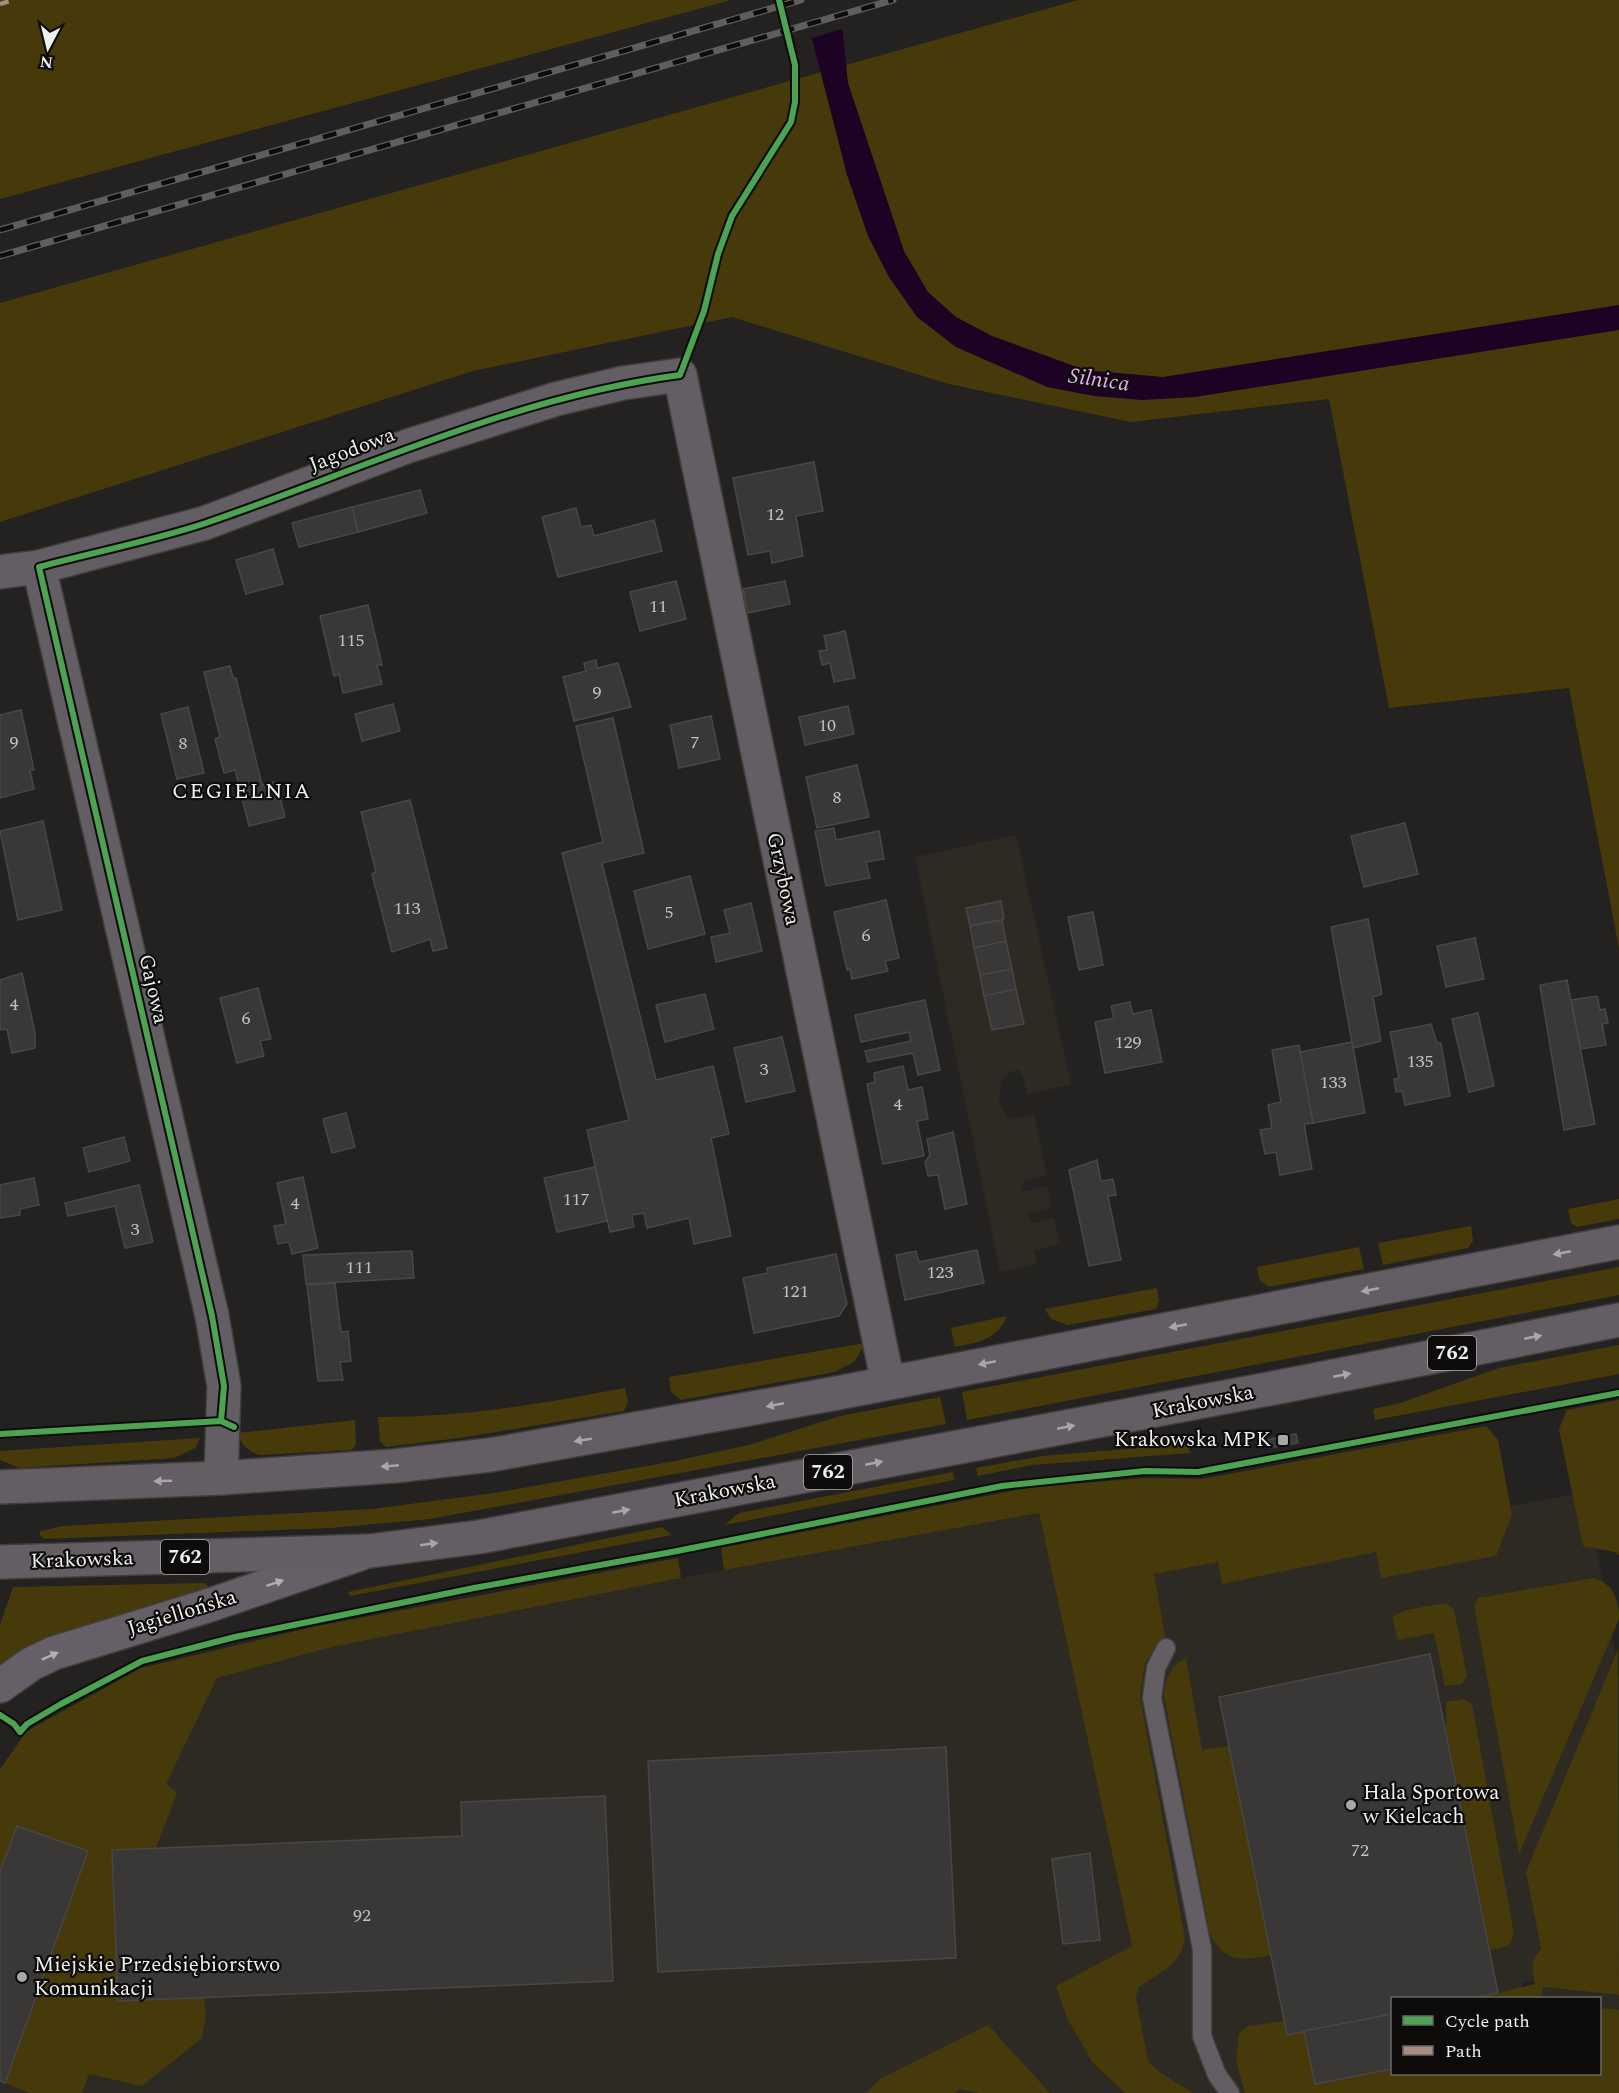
<svg xmlns="http://www.w3.org/2000/svg" width="1619" height="2093" font-family="Spectral,serif">
<style>
.built{fill:#2c2a22}
.green{fill:#473a0a}
.water{fill:#1c0323}
.pier{fill:#232221}
.building{fill:#393837;stroke:#484746;stroke-width:1.5}
.lines{fill:none;stroke-linecap:round;stroke-linejoin:round}
.lane-casing{stroke:#403f3e;stroke-width:21}
.street-casing{stroke:#403f3e;stroke-width:36}
.secondary-casing{stroke:#403f3e;stroke-width:36}
.primary-casing{stroke:#403f3e;stroke-width:36}
.lane{stroke:#635e64;stroke-width:18}
.street{stroke:#635e64;stroke-width:33}
.secondary{stroke:#656067;stroke-width:33}
.primary{stroke:#645e64;stroke-width:33}
.rail-casing{stroke:#5f5e5e;stroke-width:7}
.rail{stroke:#0d0c0b;stroke-width:4.5;stroke-dasharray:14;stroke-linecap:butt}
.quiet{stroke:#a88b81;stroke-width:4.5;stroke-dasharray:9 4.5;stroke-linecap:butt}
.cycleway-casing{stroke:#0d0c0b;stroke-width:10}
.cycleway{stroke:#4ca352;stroke-width:6}
.oneway{fill:#aaa6a8}
.oneway2{fill:#b1afb1}
.poi-dot{fill:#a8a7a6;stroke:#0d0c0b;stroke-width:2}
.labels{text-anchor:middle;dominant-baseline:central;stroke-width:4.5;stroke-linejoin:round;paint-order:stroke}
.number-label{font-size:18px;fill:#c2c1c0}
.shield{fill:#0d0c0b;stroke:#ababa9;stroke-width:1.5}
.shield-label{font-size:20px;font-weight:bold;fill:#efefed}
.street-label{font-size:21px;fill:#efefed;stroke:#0d0c0b}
.poi-label{font-size:21px;fill:#efefed;stroke:#0d0c0b;text-anchor:start}
.water-label{font-size:22px;font-style:italic;fill:#e6aef6;stroke:#0d0c0b}
.neighbourhood-label{font-size:22px;letter-spacing:1.5px;fill:#efefed;stroke:#0d0c0b}
</style>
<rect width="100%" height="100%" fill="#232221"/>
<g class="built">
<path d="M1016,835L1071,1084L1027,1095L1023,1075L1019,1070L1010,1072L1001,1081L999,1103L1007,1116L1012,1119L1034,1114L1047,1175L1024,1181L1020,1192L1047,1186L1052,1208L1026,1214L1033,1223L1054,1218L1060,1244L1035,1251L1036,1264L1000,1272L915,857Z"/>
<path d="M1587,1492L1619,1675V1961L1605,1989L1523,1981L1521,1998H1392V2074L1508,2093H1134L1100,2059L1140,1950L1057,1588Z"/>
<path d="M1039,1513L1132,1946L1092,2062L1125,2093H0V2081L5,2083L88,1851L53,1838L217,1678L332,1647L712,1572Z"/>
<path d="M1619,1972V2093H1512L1600,2074V1998H1524L1526,1986L1608,1994Z"/>
</g>
<g class="green">
<path d="M0,0H731L0,199Z"/>
<path d="M1078,0H1619V948L1569,688L1389,708L1329,399L1131,422L949,384L732,317L473,371L0,522V303Z"/>
<path d="M1619,1199V1219L1577,1227L1571,1223L1568,1209Z"/>
<path d="M1471,1226L1473,1241L1468,1248L1383,1265L1378,1243Z"/>
<path d="M1359,1247L1364,1269L1269,1287L1260,1281L1257,1267Z"/>
<path d="M1619,1267V1295L967,1420L962,1392Z"/>
<path d="M1157,1288L1159,1301L1156,1309L1068,1325L1051,1319L1045,1309Z"/>
<path d="M1007,1316C997,1340 979,1342 955,1347L951,1328Z"/>
<path d="M865,1343L855,1361L835,1372L681,1400L671,1392L669,1377Z"/>
<path d="M1619,1345V1374L1375,1420L1373,1409L1400,1403L1499,1368Z"/>
<path d="M625,1388L628,1402L624,1411L459,1438L386,1447L380,1441L378,1417C466,1417 539,1404 625,1388Z"/>
<path d="M940,1397L946,1424L430,1519L330,1528L44,1539L39,1534L41,1531L62,1526L372,1509L494,1493L675,1461L749,1445L840,1416Z"/>
<path d="M1619,1400V1555L1614,1552L1583,1546L1559,1429L1567,1410Z"/>
<path d="M355,1420L356,1444L352,1450L260,1455C247,1451 242,1445 237,1433Z"/>
<path d="M1486,1426L1498,1440L1512,1515L1496,1556L1381,1578L1376,1552L1222,1584L1218,1562L1154,1574L1165,1636L1145,1663L1140,1697L1185,1938C1181,1966 1159,1972 1138,1988L1136,1998L1148,2061L1158,2071L1193,2093H1125L1092,2062L1067,2018L1056,1986L1132,1946L1039,1513L724,1570L721,1548L1032,1487L1144,1478L1202,1479Z"/>
<path d="M200,1438L195,1448L174,1458L19,1468L0,1460V1451Z"/>
<path d="M1188,1444L1190,1453L1032,1465L978,1476L976,1468L1042,1456Z"/>
<path d="M953,1472L954,1480L724,1525L739,1513Z"/>
<path d="M662,1527L672,1535L350,1596L348,1592Z"/>
<path d="M678,1558L681,1578L332,1647L217,1678L166,1784L177,1793L156,1848L112,1851L118,2000L204,1997L206,2015L202,2038L142,2086L89,2074L82,2093H30L5,2083L88,1851L17,1826L0,1872V1769L27,1731L141,1668L317,1626Z"/>
<path d="M1594,1578C1614,1584 1619,1600 1619,1619L1519,1854L1474,1605L1478,1598Z"/>
<path d="M206,1583L208,1587L205,1590L158,1602L45,1642L0,1672V1625L13,1587Z"/>
<path d="M1446,1603L1454,1609L1467,1676L1462,1684L1445,1686L1434,1633L1398,1640L1392,1617L1406,1610Z"/>
<path d="M1618,1649L1619,1995L1543,1987L1541,1998H1479L1535,1984C1532,1969 1530,1961 1541,1949L1526,1872Z"/>
<path d="M1186,1658L1202,1750L1229,1746L1271,1955C1242,1961 1225,1963 1210,1934L1164,1696C1165,1679 1170,1666 1186,1658Z"/>
<path d="M1463,1699L1472,1704L1514,1934L1509,1946L1490,1950L1446,1729V1702Z"/>
<path d="M1600,2008L1619,2010V2093H1245L1236,2060L1239,2034L1248,2026L1284,2021L1304,2031L1315,2084L1392,2069V2074H1600Z"/>
<path d="M988,2025L1050,2093H979L960,2089L955,2093H866L880,2079Z"/>
</g>
<path class="water" d="M802,0H834L843,34L848,83L904,251L928,292L956,317L992,336L1085,370L1163,377L1619,305V330L1195,397L1142,400L1094,396L1047,387L956,347L917,317L889,277L868,236L847,175Z"/>
<path class="pier" d="M799,0H837L845,28L809,39Z"/>
<g class="building">
<path d="M814,462L823,511L796,516L803,556L772,563L770,551L748,555L733,478Z"/>
<path d="M420,490L427,513L358,532L352,507Z"/>
<path d="M352,507L358,532L299,547L292,523Z"/>
<path d="M576,508L581,527L591,525L594,536L654,520L662,551L558,577L542,517Z"/>
<path d="M273,549L283,584L246,594L236,560Z"/>
<path d="M676,581L686,619L640,631L630,592Z"/>
<path d="M785,581L790,604L748,613L743,589Z"/>
<path d="M368,605L382,665H377L382,684L343,693L339,674L334,676L320,616Z"/>
<path d="M845,631L855,678L834,682L830,663L822,665L819,651L827,650L824,636Z"/>
<path d="M596,660L597,668L618,663L631,707L574,721L563,677L586,671L584,663Z"/>
<path d="M230,666L233,678H236L262,785L276,782L285,817L249,826L235,770L224,773L215,739L220,737L204,672Z"/>
<path d="M393,704L400,731L362,741L355,714Z"/>
<path d="M848,706L854,734L805,745L799,717Z"/>
<path d="M188,707L204,773L177,779L161,714Z"/>
<path d="M21,710L34,770H30L34,789L0,798V715Z"/>
<path d="M711,716L720,759L679,768L670,725Z"/>
<path d="M613,718L644,853L602,863L656,1080L713,1066L729,1134L711,1138L731,1236L694,1244L689,1218L647,1228L644,1213L632,1215L634,1227L610,1232L587,1130L629,1120L562,853L603,842L576,726Z"/>
<path d="M857,765L869,817L817,828L806,777Z"/>
<path d="M410,800L447,948L433,951L430,939L392,952L372,874L376,872L361,812Z"/>
<path d="M43,821L62,910L18,920L0,831Z"/>
<path d="M1405,823L1418,874L1364,887L1351,836Z"/>
<path d="M834,828L836,840L879,831L884,859L866,862L870,878L826,886L815,831Z"/>
<path d="M690,876L705,934L648,949L634,891Z"/>
<path d="M886,900L899,958L885,961L888,971L852,979L850,969L847,970L834,912Z"/>
<path d="M1001,901L1004,919L970,926L966,908Z"/>
<path d="M751,903L762,951L716,962L711,937L730,933L724,910Z"/>
<path d="M1093,912L1103,965L1079,970L1068,917Z"/>
<path d="M1368,919L1382,994L1373,997L1381,1041L1353,1048L1331,927Z"/>
<path d="M1002,920L1006,941L974,948L970,926Z"/>
<path d="M1475,938L1484,979L1446,987L1437,946Z"/>
<path d="M1006,941L1012,969L980,975L974,948Z"/>
<path d="M1012,969L1016,989L984,996L980,975Z"/>
<path d="M22,973L35,1033V1048L12,1053L7,1029L0,1030V980Z"/>
<path d="M1567,980L1595,1124L1564,1130L1540,985Z"/>
<path d="M258,988L271,1039L260,1041L264,1056L237,1063L220,998Z"/>
<path d="M1016,989L1024,1024L992,1030L984,996Z"/>
<path d="M705,994L714,1029L665,1042L656,1005Z"/>
<path d="M1597,996L1600,1010L1605,1009L1608,1023L1602,1024L1606,1045L1581,1049L1571,1000Z"/>
<path d="M925,1000L940,1070L918,1075L913,1053L868,1062L865,1051L911,1041L909,1032L861,1042L855,1015Z"/>
<path d="M1130,1002L1133,1014L1151,1010L1162,1062L1105,1073L1095,1022L1114,1018L1111,1006Z"/>
<path d="M1478,1013L1494,1086L1469,1092L1452,1019Z"/>
<path d="M1431,1024L1437,1043H1441L1450,1096L1405,1105L1402,1091L1396,1092L1394,1079L1399,1078L1390,1032Z"/>
<path d="M782,1037L795,1091L746,1102L734,1048Z"/>
<path d="M1352,1042L1365,1113L1313,1123L1300,1052Z"/>
<path d="M1299,1045L1313,1123L1304,1124L1312,1169L1280,1175L1276,1152L1265,1154L1260,1130L1272,1128L1268,1105L1281,1102L1272,1050Z"/>
<path d="M903,1066L908,1090L922,1087L928,1119L917,1121L924,1156L883,1164L867,1084L875,1082L874,1073Z"/>
<path d="M346,1113L355,1147L332,1153L323,1119Z"/>
<path d="M953,1132L967,1204L945,1209L938,1175L928,1176L925,1162L930,1155L927,1139Z"/>
<path d="M124,1137L130,1161L89,1172L83,1148Z"/>
<path d="M1097,1160L1101,1181L1113,1179L1116,1195L1108,1196L1121,1260L1089,1266L1069,1170Z"/>
<path d="M595,1167L607,1221L557,1232L544,1178Z"/>
<path d="M303,1177L318,1248L292,1254L289,1242L278,1244L274,1226L286,1224L277,1183Z"/>
<path d="M34,1178L39,1205L20,1209V1215L0,1218V1185Z"/>
<path d="M139,1185L153,1242L125,1248L115,1206L68,1216L65,1203Z"/>
<path d="M977,1250L984,1283L905,1300L896,1255L916,1251L919,1262Z"/>
<path d="M412,1251L414,1278L306,1284L303,1255Z"/>
<path d="M836,1254L847,1304L839,1316L754,1333L743,1278L768,1273L767,1268Z"/>
<path d="M335,1283L341,1332L348,1331L351,1361L340,1362L343,1380L318,1381L307,1285Z"/>
<path d="M1296,1434L1298,1443L1269,1448L1267,1440Z"/>
<path d="M1430,1654L1498,1993L1472,1998H1392V2014L1287,2035L1219,1697Z"/>
<path d="M946,1747L956,1958L658,1972L648,1761Z"/>
<path d="M605,1796L613,1981L118,2001L112,1850L462,1836L461,1802Z"/>
<path d="M17,1826L88,1851L5,2083L0,2081V1872Z"/>
<path d="M1090,1853L1100,1940L1063,1944L1052,1859Z"/>
<path d="M1392,2014V2069L1315,2084L1304,2031Z"/>
</g>
<g class="lines">
<defs>
<path id="lane" d="M1166,1648L1156,1668L1152,1698L1202,1949V2036L1217,2075L1230,2093"/>
<g id="street">
<path d="M39,567L212,1316L224,1386L221,1478"/>
<path d="M0,572L39,567L205,523L408,446L556,399L623,383L680,375L888,1383"/>
</g>
<path id="secondary" d="M0,1686L31,1664L54,1653L210,1605L360,1554"/>
<g id="primary">
<path d="M0,1487L221,1478L394,1466L490,1455L832,1394L1619,1242"/>
<path d="M0,1562L370,1551L479,1537L1284,1386L1619,1320"/>
</g>
</defs>
<use href="#lane" class="lane-casing"/>
<use href="#street" class="street-casing"/>
<use href="#secondary" class="secondary-casing"/>
<use href="#primary" class="primary-casing"/>
<use href="#lane" class="lane"/>
<use href="#street" class="street"/>
<use href="#secondary" class="secondary"/>
<use href="#primary" class="primary"/>
<defs>
<g id="rail">
<path d="M0,230L801,0"/>
<path d="M0,256L893,0"/>
</g>
</defs>
<use href="#rail" class="rail-casing"/>
<use href="#rail" class="rail"/>
<path class="quiet" d="M0,4L13,0"/>
<defs>
<g id="cycleway">
<path d="M221,1421L224,1386L212,1316L39,567C94,552 152,541 206,523C363,469 514,397 680,375L704,311L718,254L732,216L791,122L795,102V65L779,0"/>
<path d="M0,1434L221,1421L234,1427"/>
<path d="M0,1715L14,1724L20,1732L27,1724L61,1704L142,1661L235,1637L474,1588L672,1552L1002,1486L1145,1471L1198,1472L1619,1393"/>
</g>
</defs>
<use href="#cycleway" class="cycleway-casing"/>
<use href="#cycleway" class="cycleway"/>
</g>
<defs><path id="oneway-solid" d="M-6-.8H1V-3.2L6.5 0L1 3.2V.8H-6Z" transform="scale(1.5)"/></defs>
<g class="oneway">
<use href="#oneway-solid" transform="translate(1562 1253) rotate(169)"/>
<use href="#oneway-solid" transform="translate(1370 1290) rotate(169)"/>
<use href="#oneway-solid" transform="translate(1178 1326) rotate(169)"/>
<use href="#oneway-solid" transform="translate(1533 1337) rotate(-11)"/>
<use href="#oneway-solid" transform="translate(987 1363) rotate(169)"/>
<use href="#oneway-solid" transform="translate(1342 1375) rotate(-11)"/>
<use href="#oneway-solid" transform="translate(775 1405) rotate(169)"/>
<use href="#oneway-solid" transform="translate(1066 1427) rotate(-11)"/>
<use href="#oneway-solid" transform="translate(583 1440) rotate(171)"/>
<use href="#oneway-solid" transform="translate(874 1463) rotate(-11)"/>
<use href="#oneway-solid" transform="translate(390 1466) rotate(175)"/>
<use href="#oneway-solid" transform="translate(163 1481) rotate(178)"/>
<use href="#oneway-solid" transform="translate(621 1511) rotate(-11)"/>
<use href="#oneway-solid" transform="translate(429 1544) rotate(-8)"/>
</g>
<g class="oneway2">
<use href="#oneway-solid" transform="translate(275 1583) rotate(-19)"/>
<use href="#oneway-solid" transform="translate(50 1656) rotate(-24)"/>
</g>
<g class="poi-dot">
<rect x="1277" y="1434" width="12" height="12" rx="3"/>
<circle cx="1351" cy="1805" r="6"/>
<circle cx="22" cy="1977" r="6"/>
</g>
<g class="labels">
<g class="number-label">
<text x="775" y="514">12</text>
<text x="658" y="606">11</text>
<text x="351" y="640">115</text>
<text x="597" y="692">9</text>
<text x="827" y="725">10</text>
<text x="14" y="742">9</text>
<text x="695" y="742">7</text>
<text x="183" y="743">8</text>
<text x="837" y="797">8</text>
<text x="407" y="908">113</text>
<text x="669" y="912">5</text>
<text x="866" y="935">6</text>
<text x="14" y="1004">4</text>
<text x="246" y="1018">6</text>
<text x="1128" y="1042">129</text>
<text x="1420" y="1061">135</text>
<text x="764" y="1069">3</text>
<text x="1333" y="1082">133</text>
<text x="898" y="1104">4</text>
<text x="576" y="1199">117</text>
<text x="295" y="1203">4</text>
<text x="135" y="1229">3</text>
<text x="359" y="1267">111</text>
<text x="940" y="1272">123</text>
<text x="795" y="1291">121</text>
<text x="1360" y="1850">72</text>
<text x="362" y="1915">92</text>
</g>
<g class="shield">
<rect x="1428" y="1336" width="48" height="34" rx="4.5"/>
<rect x="804" y="1455" width="48" height="34" rx="4.5"/>
<rect x="161" y="1540" width="48" height="34" rx="4.5"/>
</g>
<g class="shield-label">
<text x="1452" y="1353">762</text>
<text x="828" y="1472">762</text>
<text x="185" y="1557">762</text>
</g>
<g class="street-label">
<text transform="translate(352 450) rotate(-21)">Jagodowa</text>
<text transform="translate(783 879) rotate(78)">Grzybowa</text>
<text transform="translate(153 989) rotate(77)">Gajowa</text>
<text transform="translate(1203 1402) rotate(-11)">Krakowska</text>
<text transform="translate(725 1491) rotate(-11)">Krakowska</text>
<text transform="translate(82 1560) rotate(-2)">Krakowska</text>
<text transform="translate(182 1613) rotate(-17)">Jagiellońska</text>
</g>
<g class="poi-label">
<text x="1271" y="1440" text-anchor="end">Krakowska MPK</text>
<text x="1363" y="1793">Hala Sportowa<tspan x="1363" dy="24">w Kielcach</tspan></text>
<text x="34" y="1965">Miejskie Przedsiębiorstwo<tspan x="34" dy="24">Komunikacji</tspan></text>
</g>
<g class="water-label">
<text transform="translate(1099 380) rotate(8)">Silnica</text>
</g>
<g class="neighbourhood-label">
<text x="242" y="791">CEGIELNIA</text>
</g>
</g>
<rect x="1391" y="1997" width="210" height="78" fill="#0d0c0b" stroke="#676765" stroke-width="1.5"/>
<rect x="1403" y="2016" width="30" height="9" fill="#4ca352" stroke="#676765" stroke-width="1.5"/>
<text x="1445" y="2027" font-size="18" fill="#efefed">Cycle path</text>
<rect x="1403" y="2046" width="30" height="9" fill="#a88b81" stroke="#676765" stroke-width="1.5"/>
<text x="1445" y="2057" font-size="18" fill="#efefed">Path</text>
<g transform="translate(48 48) rotate(187)" stroke="#0d0c0b" stroke-width="4.5" paint-order="stroke">
<path d="M0-4.5L10 22L0 15L-10 22Z" fill="#efefed"/>
<text y="-9" font-size="16" font-weight="bold" text-anchor="middle" fill="#efefed">N</text>
</g>
</svg>
